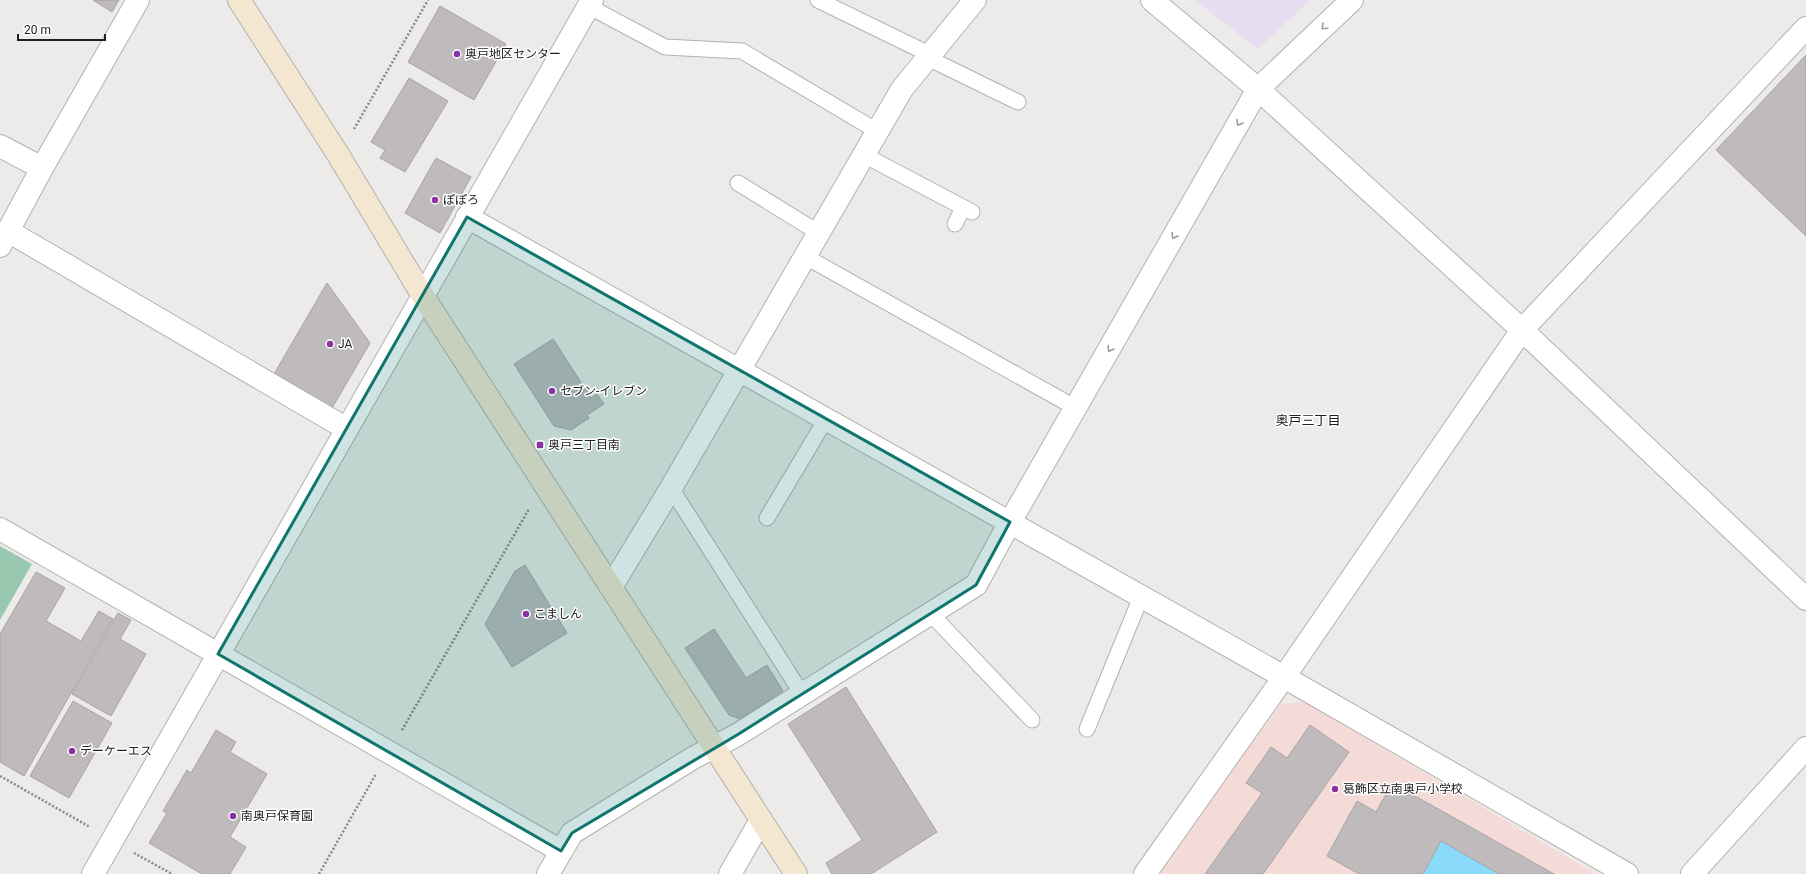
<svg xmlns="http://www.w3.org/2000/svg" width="1806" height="874" font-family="Roboto,'Noto Sans JP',sans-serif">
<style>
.commercial{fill:#e6ddf2}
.education{fill:#f5dbd8}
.green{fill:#99c8b0}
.water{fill:#8adafb}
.building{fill:#bfbbbc;stroke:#a7a3a4}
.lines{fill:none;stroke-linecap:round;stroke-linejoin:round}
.lane-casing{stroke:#b3b2af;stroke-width:17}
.street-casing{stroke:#b3b2af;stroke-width:24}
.secondary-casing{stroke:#b3b2af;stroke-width:24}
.path{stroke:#8a8887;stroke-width:2.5;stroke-dasharray:2 2;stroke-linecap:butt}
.lane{stroke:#fff;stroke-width:15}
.street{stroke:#fff;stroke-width:22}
.secondary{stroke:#f4e7d1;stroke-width:22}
.oneway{stroke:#9b9b9a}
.marked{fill:#0f766e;fill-opacity:0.2;stroke:#0f766e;stroke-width:3;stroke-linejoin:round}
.poi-dot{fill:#8833a0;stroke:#fff;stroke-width:1.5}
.labels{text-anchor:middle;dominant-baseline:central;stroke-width:3;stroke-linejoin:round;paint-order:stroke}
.poi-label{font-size:12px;fill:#21201f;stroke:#fff;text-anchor:start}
.neighbourhood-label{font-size:13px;fill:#21201f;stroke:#fff}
</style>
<rect width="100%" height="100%" fill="#edebe9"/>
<path class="commercial" d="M1195,0H1310L1258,49Z"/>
<path class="education" d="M1305,702L1596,874H1156L1281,704Z"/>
<path class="green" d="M0,546L32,564L0,620Z"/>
<path class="water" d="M1441,841L1499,874H1423Z"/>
<g class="building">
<path d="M93,0H119L112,12Z"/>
<path d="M440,6L506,44L474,100L408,62Z"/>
<path d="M1806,55V236L1716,150Z"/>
<path d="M409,78L448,101L405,172L380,158L385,150L371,142Z"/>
<path d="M436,158L471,177L440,233L405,213Z"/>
<path d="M327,283L370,343L332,408L274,374Z"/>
<path d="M553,339L591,398L597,394L604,404L587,415L589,418L571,430L554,426L514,364Z"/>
<path d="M525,565L567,633L512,667L485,624L515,571Z"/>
<path d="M36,572L65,588L46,621L81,641L99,611L113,619L24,776L0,762V634Z"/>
<path d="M118,613L131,620L120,639L146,654L111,716L72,694Z"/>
<path d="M714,629L746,678L767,665L783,691L740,719L729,715L685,648Z"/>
<path d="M846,687L937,832L871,874H832L826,863L862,840L788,724Z"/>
<path d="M73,701L112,723L69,798L30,776Z"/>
<path d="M1310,725L1349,752L1263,874H1205L1262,793L1246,783L1271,747L1287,758Z"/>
<path d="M216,730L236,742L230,752L267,774L230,837L246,847L230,874H202L149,843L167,813L163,811L187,770L191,773Z"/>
<path d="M1392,783L1554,874H1499L1441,841L1423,874H1359L1327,856L1357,801L1376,812Z"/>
</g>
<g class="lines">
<defs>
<g id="lane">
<path d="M818,0L931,55"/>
<path d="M588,6L665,47L742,51L877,131"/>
<path d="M928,58L1018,102"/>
<path d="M864,155L972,212"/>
<path d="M738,183L819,233"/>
<path d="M955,224L963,208"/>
<path d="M806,257L1076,408"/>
<path d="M671,488L802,694"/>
<path d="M767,518L826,419"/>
<path d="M930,613L1032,720"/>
<path d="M1087,729L1141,597"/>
</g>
<g id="street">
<path d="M1806,28L1522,330L1806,599"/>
<path d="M0,146L42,168"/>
<path d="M467,217L1284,677L1522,330L1258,89L1152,0"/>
<path d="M8,231L347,429"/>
<path d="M0,246L42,168L138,0"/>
<path d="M0,529L561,851"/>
<path d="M611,587L671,488L902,89L975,0"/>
<path d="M93,874L592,0"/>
<path d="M548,874L572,833L693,758L737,735L976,585L1010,522L1258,89L1352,0"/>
<path d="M730,874L761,820"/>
<path d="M1145,874L1284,677L1627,874"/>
<path d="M1692,874L1806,748"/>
</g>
<path id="secondary" d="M239,0L339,156L423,296L796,874"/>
</defs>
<use href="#lane" class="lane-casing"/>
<use href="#street" class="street-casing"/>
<use href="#secondary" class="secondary-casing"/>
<g class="path">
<path d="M354,129L428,0"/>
<path d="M402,730L529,509"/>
<path d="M0,776L90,827"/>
<path d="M134,853L172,874"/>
<path d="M319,874L376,774"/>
</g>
<use href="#lane" class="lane"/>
<use href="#street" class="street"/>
<use href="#secondary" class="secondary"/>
</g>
<defs><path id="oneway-chevron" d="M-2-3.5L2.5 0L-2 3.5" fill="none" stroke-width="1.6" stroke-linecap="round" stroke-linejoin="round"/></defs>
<g class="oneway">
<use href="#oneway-chevron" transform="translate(1324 27) rotate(137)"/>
<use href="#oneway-chevron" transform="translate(1239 123) rotate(120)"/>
<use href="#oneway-chevron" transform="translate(1174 236) rotate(120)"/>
<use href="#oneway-chevron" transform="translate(1110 349) rotate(120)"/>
</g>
<path class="marked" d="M467,217L1010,522L976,585L737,735L572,833L561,851L218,654Z"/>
<g class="poi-dot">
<circle cx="457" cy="54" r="4"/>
<circle cx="435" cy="200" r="4"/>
<circle cx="330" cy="344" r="4"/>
<circle cx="552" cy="391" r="4"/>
<rect x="536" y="441" width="8" height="8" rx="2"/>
<circle cx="526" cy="614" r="4"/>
<circle cx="72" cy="751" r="4"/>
<circle cx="1335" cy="789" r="4"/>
<circle cx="233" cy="816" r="4"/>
</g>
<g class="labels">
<g class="poi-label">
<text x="465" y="54">奥戸地区センター</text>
<text x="443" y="200">ぽぽろ</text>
<text x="338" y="344">JA</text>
<text x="560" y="391">セブン-イレブン</text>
<text x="548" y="445">奥戸三丁目南</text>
<text x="534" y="614">こましん</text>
<text x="80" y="751">デーケーエス</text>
<text x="1343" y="789">葛飾区立南奥戸小学校</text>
<text x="241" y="816">南奥戸保育園</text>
</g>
<g class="neighbourhood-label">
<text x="1308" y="420">奥戸三丁目</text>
</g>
</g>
<path d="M18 34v6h87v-6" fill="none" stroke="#21201f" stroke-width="2"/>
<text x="24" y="34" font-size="12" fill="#21201f" stroke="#ffffff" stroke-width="3" paint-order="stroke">20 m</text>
</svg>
